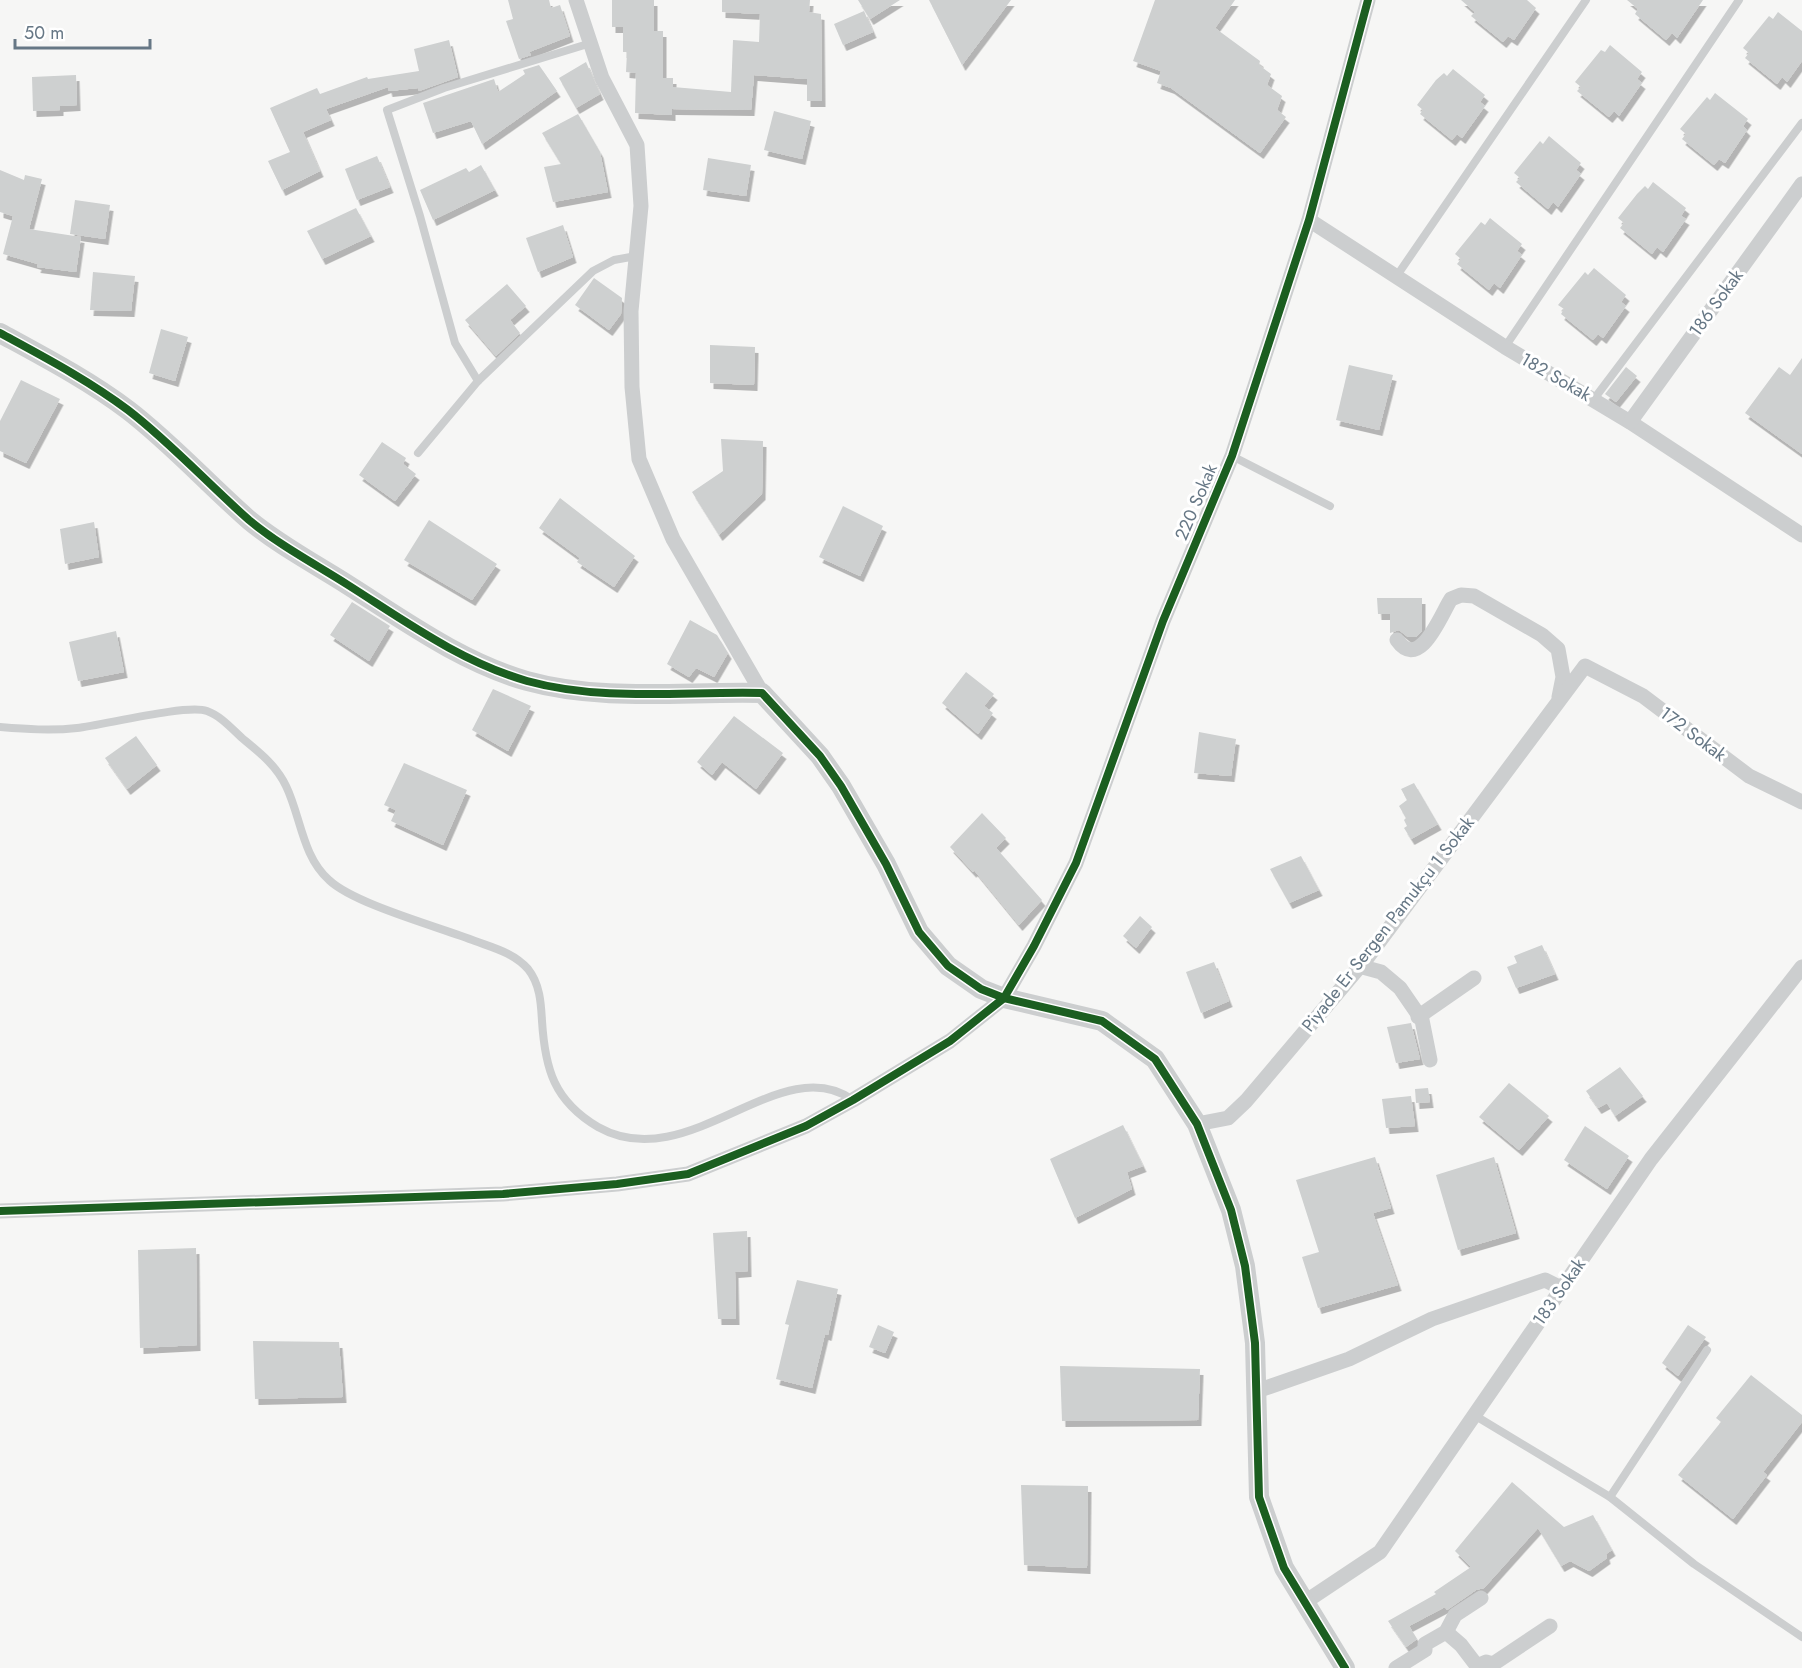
<svg xmlns="http://www.w3.org/2000/svg" width="1802" height="1668" font-family="Jost,sans-serif">
<style>
.building{fill:#ced0d0;filter:url(#shadow)}
.lines{fill:none;stroke-linecap:round;stroke-linejoin:round}
.service{stroke:#cccecf;stroke-width:8}
.minor{stroke:#cccecf;stroke-width:15}
.tertiary{stroke:#cccecf;stroke-width:20}
.cycleway-casing{stroke:#fff;stroke-width:11}
.cycleway{stroke:#1b5e20;stroke-width:8}
.labels{text-anchor:middle;dominant-baseline:central;stroke-width:6;stroke-linejoin:round;paint-order:stroke}
.street-label{font-size:18px;fill:#667785;stroke:#fff}
</style>
<defs>
<filter id="shadow"><feDropShadow dx="3.5" dy="6" stdDeviation="0" flood-color="#0004"/></filter>
</defs>
<rect width="100%" height="100%" fill="#f6f6f5"/>
<g class="building">
<path d="M508,0H549L551,8L560,5L570,36L529,52L531,55L519,59L506,21L513,19Z"/>
<path d="M612,0H654V31H663V78H673V87L731,92L733,40L759,42L760,14L722,12V0H810L809,12L821,14L822,101H807V79L754,75L751,110L672,109V115L635,113L636,73L626,72L627,52H623V27H612Z"/>
<path d="M858,0H900L870,19Z"/>
<path d="M929,0H1011L962,65Z"/>
<path d="M1155,0H1235L1215,28L1260,61L1259,65L1271,74L1267,85L1282,96L1277,110L1286,117L1260,153L1171,88L1157,83L1161,71L1133,61Z"/>
<path d="M1461,0H1527L1536,8L1514,40L1508,36L1503,42L1471,16L1475,12Z"/>
<path d="M1627,0H1703L1677,38L1672,33L1666,40L1635,14L1638,9Z"/>
<path d="M864,11L873,32L843,45L834,24Z"/>
<path d="M1778,12L1802,31V61L1787,82L1782,77L1777,84L1745,58L1749,53L1743,48L1769,16L1773,19Z"/>
<path d="M449,40L458,77L419,91L418,88L389,91L388,87L326,109L331,120L303,132L320,171L282,190L268,161L290,152L270,108L317,88L320,94L367,77L368,79L419,71L414,49Z"/>
<path d="M1610,45L1642,72L1637,79L1642,83L1619,116L1614,111L1609,117L1577,91L1581,87L1575,82L1601,50L1605,52Z"/>
<path d="M586,62L600,94L576,108L559,78Z"/>
<path d="M539,65L557,91L482,144L471,121L433,133L423,103L494,79L498,92L525,74L523,70Z"/>
<path d="M1453,69L1485,95L1480,102L1485,106L1462,138L1457,134L1452,140L1420,114L1423,110L1417,105L1436,80L1444,73L1447,76Z"/>
<path d="M76,75L77,105L60,106V110L33,111L32,77Z"/>
<path d="M1715,93L1748,119L1743,126L1747,130L1725,163L1719,159L1714,165L1682,139L1686,134L1680,129L1707,97L1710,100Z"/>
<path d="M774,111L811,121L802,159L764,150Z"/>
<path d="M578,114L600,152L608,192L553,202L544,167L561,164L542,133Z"/>
<path d="M1549,136L1581,163L1576,170L1581,174L1558,207L1553,202L1548,209L1516,182L1520,178L1514,173L1540,141L1543,144Z"/>
<path d="M377,156L390,187L357,200L345,169Z"/>
<path d="M708,158L751,165L746,196L703,190Z"/>
<path d="M481,165L495,190L433,220L420,190L466,168L469,172Z"/>
<path d="M0,170L24,180L25,175L42,179L29,229L81,237L76,272L37,267L38,264L3,254L13,216L0,212Z"/>
<path d="M1653,182L1686,208L1681,216L1686,219L1663,252L1657,247L1652,254L1620,228L1624,223L1618,218L1637,194L1645,186L1648,189Z"/>
<path d="M75,200L110,205L105,239L70,234Z"/>
<path d="M356,208L371,236L322,259L307,231Z"/>
<path d="M1490,218L1522,244L1517,251L1522,255L1500,288L1494,283L1489,290L1457,264L1461,259L1455,254L1481,222L1485,225Z"/>
<path d="M563,225L573,257L538,272L526,238Z"/>
<path d="M1594,268L1626,295L1621,302L1626,306L1603,338L1598,334L1593,340L1561,314L1564,309L1558,305L1585,272L1588,275Z"/>
<path d="M93,272L135,276L131,311L90,310Z"/>
<path d="M594,278L622,298L621,314L609,330L575,305Z"/>
<path d="M507,284L526,306L510,320L520,333L496,356L465,320Z"/>
<path d="M161,329L188,337L175,381L149,373Z"/>
<path d="M710,345L755,347L754,385L710,383Z"/>
<path d="M1802,358V454L1745,413L1779,367L1790,375Z"/>
<path d="M1349,365L1393,375L1379,430L1336,420Z"/>
<path d="M1626,367L1637,376L1616,402L1605,394Z"/>
<path d="M21,380L60,399L26,463L0,451V421Z"/>
<path d="M721,439L763,441L762,494L719,535L692,492L723,471Z"/>
<path d="M382,442L406,458L403,464L416,474L395,501L359,475Z"/>
<path d="M560,498L635,556L614,587L577,562L580,558L539,528Z"/>
<path d="M843,506L883,526L860,576L819,557Z"/>
<path d="M429,520L497,564L472,600L404,560Z"/>
<path d="M94,522L99,557L65,564L60,529Z"/>
<path d="M1377,598H1422V631L1416,637H1408L1399,630L1390,633V614H1378Z"/>
<path d="M352,602L390,626L369,661L330,635Z"/>
<path d="M690,620L717,635L728,653L714,677L696,668L689,677L667,664Z"/>
<path d="M116,631L124,672L78,681L69,642Z"/>
<path d="M966,672L994,694L984,706L993,713L978,734L942,703Z"/>
<path d="M493,689L531,706L508,751L472,730Z"/>
<path d="M734,716L783,753L756,789L722,762L712,775L697,762Z"/>
<path d="M1199,732L1236,739L1231,776L1194,773Z"/>
<path d="M136,736L157,765L127,789L105,758Z"/>
<path d="M404,763L467,790L443,845L391,821L396,810L384,805Z"/>
<path d="M1414,783L1438,824L1411,839L1404,828L1407,826L1404,820L1406,818L1399,806L1407,800L1401,789Z"/>
<path d="M982,813L1006,838L996,848L1042,900L1019,925L974,870L973,872L950,847Z"/>
<path d="M1301,856L1319,890L1289,903L1270,869Z"/>
<path d="M1140,916L1152,927L1136,948L1123,936Z"/>
<path d="M1542,945L1555,974L1516,988L1507,967L1517,963L1514,956Z"/>
<path d="M1214,962L1229,1001L1201,1013L1186,972Z"/>
<path d="M1411,1023L1420,1059L1396,1063L1387,1027Z"/>
<path d="M1620,1067L1643,1096L1615,1116L1607,1103L1598,1108L1586,1091Z"/>
<path d="M1509,1083L1549,1116L1519,1150L1479,1117Z"/>
<path d="M1428,1088L1430,1102L1416,1103L1415,1089Z"/>
<path d="M1411,1096L1415,1126L1386,1128L1382,1099Z"/>
<path d="M1123,1125L1143,1166L1127,1172L1132,1189L1075,1218L1050,1159Z"/>
<path d="M1585,1126L1629,1156L1607,1189L1564,1160Z"/>
<path d="M1375,1157L1391,1208L1373,1213L1398,1285L1318,1308L1302,1257L1319,1252L1296,1180Z"/>
<path d="M1494,1157L1516,1233L1458,1250L1436,1175Z"/>
<path d="M747,1231L748,1271L735,1272L736,1319H718L713,1233Z"/>
<path d="M196,1248L197,1345L140,1348L138,1250Z"/>
<path d="M797,1280L838,1289L828,1335L825,1334L812,1388L776,1379L789,1325L785,1324Z"/>
<path d="M878,1325L894,1332L885,1353L869,1347Z"/>
<path d="M1688,1325L1706,1337L1678,1376L1662,1363Z"/>
<path d="M253,1341L339,1342L343,1397L255,1399Z"/>
<path d="M1060,1366L1200,1369L1198,1420L1062,1421Z"/>
<path d="M1751,1375L1802,1415V1422L1763,1472L1767,1475L1733,1519L1678,1475L1721,1422L1716,1418Z"/>
<path d="M1512,1482L1564,1527L1593,1515L1612,1550L1606,1554L1607,1558L1589,1571L1570,1561L1561,1566L1538,1528L1484,1588L1476,1590L1447,1610L1445,1607L1409,1626L1417,1639L1406,1647L1388,1621L1436,1594L1434,1592L1471,1567L1455,1551Z"/>
<path d="M1021,1485L1088,1486L1087,1568L1024,1565Z"/>
</g>
<g class="lines">
<g class="service">
<path d="M1396,277L1586,0"/>
<path d="M1505,347L1739,0"/>
<path d="M478,381L455,343L420,216L387,110L444,88L591,43"/>
<path d="M1594,399L1802,123"/>
<path d="M418,453L478,381L593,271L614,260L636,256"/>
<path d="M1232,456L1330,506"/>
<path d="M0,727C25,729 51,731 77,728C104,725 186,704 207,711C221,716 232,729 242,738C259,752 276,765 286,786C301,817 302,856 329,880C354,904 439,927 475,941C494,948 514,953 528,969C540,984 541,1003 542,1021C545,1069 554,1101 598,1127C688,1178 780,1048 853,1100"/>
<path d="M1474,1415L1610,1497L1694,1564L1802,1637"/>
<path d="M1610,1497L1707,1350"/>
</g>
<g class="minor">
<path d="M576,0L602,78L637,145L641,206L631,311L632,387L639,459L673,539L762,693"/>
<path d="M1309,220L1505,347L1630,422L1802,535"/>
<path d="M1630,422L1802,184"/>
<path d="M1397,640C1420,673 1442,612 1451,599L1461,595L1474,596L1542,635L1558,649L1563,677L1559,697"/>
<path d="M1359,966L1381,972L1400,988L1422,1020L1430,1060"/>
<path d="M1418,1017L1474,978"/>
<path d="M1197,1124L1228,1118L1246,1101L1367,958L1585,666L1643,696L1749,776L1802,802"/>
<path d="M0,1211L503,1194L617,1184L688,1174L806,1126L853,1100L950,1041L1004,998L1034,946L1076,863L1163,621L1232,456L1309,220L1368,0"/>
<path d="M1257,1391L1349,1359L1432,1319L1545,1280L1561,1288"/>
<path d="M1305,1602L1380,1552L1651,1159L1802,967"/>
<path d="M1446,1632L1461,1645L1477,1666L1486,1662L1493,1664L1550,1626"/>
<path d="M1396,1668L1425,1650V1644L1446,1632L1455,1615L1481,1598"/>
</g>
<path class="tertiary" d="M0,333C44,357 88,380 128,410C171,443 208,484 249,520C279,545 315,564 348,585C405,621 461,662 527,681C603,702 684,691 762,693L820,756L841,786L886,864L919,932L948,966L981,989L1004,998L1102,1021L1155,1059L1197,1124L1231,1210L1245,1266L1255,1343L1259,1497L1284,1568L1345,1668"/>
<defs>
<g id="cycleway">
<path d="M0,333C44,357 88,380 128,410C171,443 208,484 249,520C279,545 315,564 348,585C405,621 461,662 527,681C603,702 684,691 762,693L820,756L841,786L886,864L919,932L948,966L981,989L1004,998L1102,1021L1155,1059L1197,1124L1231,1210L1245,1266L1255,1343L1259,1497L1284,1568L1345,1668"/>
<path d="M0,1211L503,1194L617,1184L688,1174L806,1126L853,1100L950,1041L1004,998L1034,946L1076,863L1163,621L1232,456L1309,220L1368,0"/>
</g>
</defs>
<use href="#cycleway" class="cycleway-casing"/>
<use href="#cycleway" class="cycleway"/>
</g>
<g class="labels">
<g class="street-label">
<text transform="translate(1716 303) rotate(-54)">186 Sokak</text>
<text transform="translate(1556 377) rotate(30)">182 Sokak</text>
<text transform="translate(1196 502) rotate(-67)">220 Sokak</text>
<text transform="translate(1693 734) rotate(37)">172 Sokak</text>
<text transform="translate(1388 924) rotate(-52)">Piyade Er Sergen Pamukçu 1 Sokak</text>
<text transform="translate(1559 1292) rotate(-55)">183 Sokak</text>
</g>
</g>
<path d="M15 39v9h135v-9" fill="none" stroke="#667785" stroke-width="3"/>
<text x="24" y="39" font-size="18" fill="#667785" stroke="#ffffff" stroke-width="4.5" paint-order="stroke">50 m</text>
</svg>
